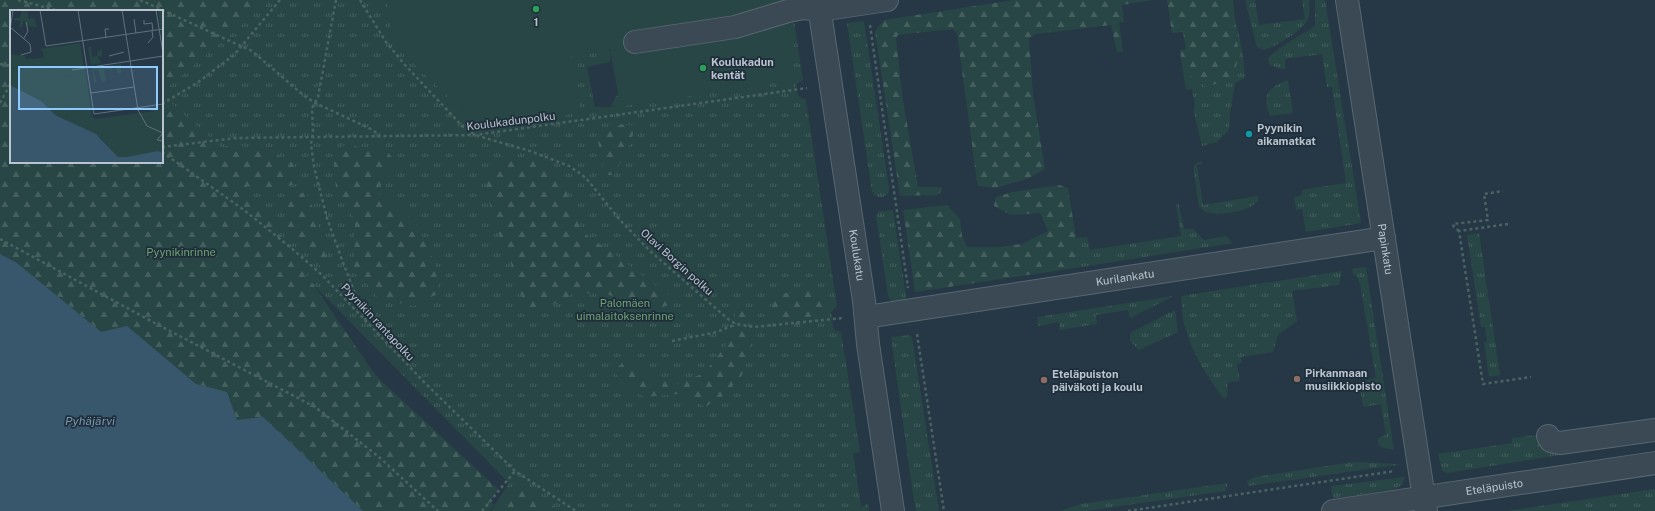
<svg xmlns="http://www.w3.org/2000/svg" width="1655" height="511" font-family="'Public Sans',sans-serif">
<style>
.grass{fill:url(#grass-tufts);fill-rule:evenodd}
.forest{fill:url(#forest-firs)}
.garden{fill:#284645;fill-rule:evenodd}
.water{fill:#39576c}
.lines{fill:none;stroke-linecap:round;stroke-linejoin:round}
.minor-casing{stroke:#596772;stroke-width:24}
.path{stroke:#496362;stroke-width:2.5;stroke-dasharray:3 3;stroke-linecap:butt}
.minor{stroke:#3b4954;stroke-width:22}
.leisure-dot{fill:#2e9e5b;stroke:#1f2e3a;stroke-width:1.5}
.culture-dot{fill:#0f9aa8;stroke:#1f2e3a;stroke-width:1.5}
.education-dot{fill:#8d6e63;stroke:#1f2e3a;stroke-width:1.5}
.labels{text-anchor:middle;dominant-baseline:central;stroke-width:3.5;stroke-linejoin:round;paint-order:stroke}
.poi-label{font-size:11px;font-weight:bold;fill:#b8c4ce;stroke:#1f2e3a;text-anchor:start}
.street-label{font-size:11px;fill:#b8c4ce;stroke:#1f2e3a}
.park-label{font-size:11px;fill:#6ea072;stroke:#1f2e3a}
.water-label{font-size:12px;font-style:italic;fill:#7799b2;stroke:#1f2e3a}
.inset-road{fill:none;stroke:#60707c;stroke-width:1}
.view{fill:#8ecafd;fill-opacity:0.15;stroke:#8ecafd;stroke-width:2}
.inset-edge{fill:none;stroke:#b8c4ce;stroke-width:2}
</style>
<defs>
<pattern id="grass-tufts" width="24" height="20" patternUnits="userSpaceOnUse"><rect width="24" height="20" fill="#284645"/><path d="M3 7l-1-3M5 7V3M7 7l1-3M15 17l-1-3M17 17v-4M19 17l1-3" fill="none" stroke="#455f5f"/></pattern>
<pattern id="forest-firs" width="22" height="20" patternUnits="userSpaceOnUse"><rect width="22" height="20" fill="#284645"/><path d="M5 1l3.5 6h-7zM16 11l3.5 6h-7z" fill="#455f5f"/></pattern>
</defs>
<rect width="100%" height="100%" fill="#263845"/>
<g class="grass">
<path d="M0,0H478L608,49L611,52L610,62L587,67L595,107H611L616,96L631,93L784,20L794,21L803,80L796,84L798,96L806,100L837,306L831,312L834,330L841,332L860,452L853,453L861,506L868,504L869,511H491L509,483L217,187L253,240L494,505L489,511H357L0,283ZM11,11H162V162H11Z"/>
<path d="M1245,0H1255L1259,25L1305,19L1302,0H1309C1309,5 1310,11 1309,16C1305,30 1277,46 1264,50L1257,47Z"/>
<path d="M1315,0H1325L1361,223L1306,232L1302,209L1296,210L1294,197L1302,195V190L1346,183L1332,87H1327L1322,54L1285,59L1286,69H1281L1269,65L1268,58C1282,44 1299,37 1315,26Z"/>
<path d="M1235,17L1243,54L1245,78L1235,83L1230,114L1229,130L1217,142L1202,146L1193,109L1195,107L1192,89L1186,90L1183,72L1192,76L1206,87L1239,58Z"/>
<path d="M864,21L889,188L888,194C882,199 877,198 872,192L847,23Z"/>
<path d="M1288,80L1293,113L1270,116C1261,95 1268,88 1288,80Z"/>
<path d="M1200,161L1203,164L1197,165L1203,205L1258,196V201C1248,212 1224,215 1210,213C1206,213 1202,209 1199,207L1194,174V165Z"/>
<path d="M1176,204L1179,205L1184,229H1193L1204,240L1226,236L1233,243L1075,268L1076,238L1087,237L1090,250L1181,236Z"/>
<path d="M893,210L907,303H892L888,296L876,216L879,211Z"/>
<path d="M1479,233L1500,375L1489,377L1484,342H1487L1485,327H1481L1467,235Z"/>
<path d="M1366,267L1394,450L1381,447L1378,444V438L1386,435L1381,404L1363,407L1359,382L1376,378L1360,284L1357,277L1353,274L1352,269Z"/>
<path d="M1342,271L1339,285L1292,291L1297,321L1278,335L1273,352L1241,357L1242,363L1237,364L1240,381L1228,382L1227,397L1224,399C1208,378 1192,353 1185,327C1182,317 1182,306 1181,296Z"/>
<path d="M1174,296L1130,318L1128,310L1096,315L1097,324L1060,330L1059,322L1038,326L1037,317Z"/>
<path d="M1175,310L1178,332L1139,350L1130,341V334L1132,332Z"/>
<path d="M909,335L912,337L939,511H916L913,494L891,337Z"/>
<path d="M1537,435L1539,441L1560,453V455L1447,473L1442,471L1438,454L1512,443V438Z"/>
<path d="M1353,462L1396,464L1397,465L1248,486L1247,481L1255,477Z"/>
<path d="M1405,477L1402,485L1394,489L1333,499L1331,486Z"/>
<path d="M1228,483L1225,491L1086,511H1060L1081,504Z"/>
<path d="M1655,489V511H1507Z"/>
</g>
<g class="forest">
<path d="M0,0H271L162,92V11H11V162H162V95L221,147L238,145L274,154L294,163L301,182L272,191L246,186L376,376L498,489L484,511H363L264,417L236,420L227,392L196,384L127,326L101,332L17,263L0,254Z"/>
<path d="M1014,0H1153L1122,5L1124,22L1119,23L1123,52H1117L1111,25L1036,34L1029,38L1033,94L1045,169L1029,178L996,188L978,186L977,182L957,33L953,29L898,35L896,38L902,94L918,187H942V191L937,195L900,196L875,31L884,20Z"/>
<path d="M1167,0H1233L1239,58L1231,79L1206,87L1192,76L1183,72L1180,50L1186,49L1183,32L1172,33Z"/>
<path d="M622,124L635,126L631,142L614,175H604L597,135Z"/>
<path d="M344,145L386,150L395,161L377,193L414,220L435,263L439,293L414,306L378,298L354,267L355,220L336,188L333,157Z"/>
<path d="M504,155L534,158L560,174L581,231L625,262L677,302L649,312L607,294L575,293L552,305L527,308L516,283L508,252L495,227L484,177Z"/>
<path d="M1059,185L1068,188L1076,238L1075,268L915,292L903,210L947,205L960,219L962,236L967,247H999L1022,244L1048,231L1040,213L1011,215L994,206L996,197L1013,192Z"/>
<path d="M304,192L307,194L315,213L327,260L326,270L319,265L284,224L290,197Z"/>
<path d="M819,289L827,306L819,322L795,325L777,323L770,307L780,294Z"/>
<path d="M745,306L756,314L743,330L751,343L742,375L726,394L705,407L679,394L645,397L625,387L614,371L626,359L635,362L648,376L678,384L704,373L717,357L730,340L735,314Z"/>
<path d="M517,484L561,511H503Z"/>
</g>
<path class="garden" d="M387,0H783L795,80L481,128L394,45ZM610,49L620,106L580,112L571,56Z"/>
<path class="water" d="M0,254L17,263L101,332L127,326L196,384L227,392L237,420L263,417L363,511H0Z"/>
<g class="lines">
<defs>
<g id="minor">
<path id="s1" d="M818,0L864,301L868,344L893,511"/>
<path id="s2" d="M1347,0L1426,511"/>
<path d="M635,42L735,27L788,11L804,8L820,10L887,0"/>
<path id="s3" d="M866,317L1384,238"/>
<path d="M1548,436L1551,441L1560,443L1655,430"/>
<path id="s4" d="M1333,511L1655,463"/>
</g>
</defs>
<use href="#minor" class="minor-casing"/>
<g class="path">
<path d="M18,0L59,11"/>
<path d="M140,0L252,51L302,94L315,103L369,128L380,135"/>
<path d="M336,0L318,97L312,108L313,132L311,144L314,167L327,218L342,260L366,321"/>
<path d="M360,0L386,42L405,65L463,127L475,135L530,151L569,166L578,172L586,178L620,220L650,251L728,319L736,324L754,327L843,318"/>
<path d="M870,25L908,288"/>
<path d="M0,64L11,66"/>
<path d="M0,103L11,83"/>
<path d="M162,104L197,83L234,55L280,0"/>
<path d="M162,147L236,138L475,135L807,88"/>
<path d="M162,152L244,210L290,247L321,274L424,382L515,471L576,511"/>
<path d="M1508,224L1459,231L1483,384L1531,377"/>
<path d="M1459,231L1454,227L1453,224L1488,220L1484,194L1503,191"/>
<path d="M0,239L151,321L315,407L379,457L438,511"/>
<path d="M917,334L944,511"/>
<path d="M672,341L717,332L736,324"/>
<path d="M482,511L515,471"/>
<path d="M1128,511L1395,471"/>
</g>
<use href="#minor" class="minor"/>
</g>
<g class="leisure-dot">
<circle cx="536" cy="9" r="4"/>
<circle cx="703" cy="68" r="4"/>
</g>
<circle class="culture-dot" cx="1249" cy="134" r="4"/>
<g class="education-dot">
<circle cx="1297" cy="379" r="4"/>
<circle cx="1044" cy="380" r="4"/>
</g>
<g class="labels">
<g class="poi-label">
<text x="536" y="22" text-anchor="middle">1</text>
<text x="711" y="62">Koulukadun<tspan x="711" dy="13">kentät</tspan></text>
<text x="1257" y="128">Pyynikin<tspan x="1257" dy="13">aikamatkat</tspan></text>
<text x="1305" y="373">Pirkanmaan<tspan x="1305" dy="13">musiikkiopisto</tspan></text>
<text x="1052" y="374">Eteläpuiston<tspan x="1052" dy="13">päiväkoti ja koulu</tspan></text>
</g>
<g class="street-label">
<text transform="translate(511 121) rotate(-7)">Koulukadunpolku</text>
<text stroke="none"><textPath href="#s2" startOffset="252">Papinkatu</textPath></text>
<text stroke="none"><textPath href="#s1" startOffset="258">Koulukatu</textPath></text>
<text transform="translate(677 262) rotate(42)">Olavi Borgin polku</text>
<text stroke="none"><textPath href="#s3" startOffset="262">Kurilankatu</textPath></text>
<text transform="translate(378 322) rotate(47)">Pyynikin rantapolku</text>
<text stroke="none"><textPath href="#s4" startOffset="163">Eteläpuisto</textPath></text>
</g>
<g class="park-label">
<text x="181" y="252">Pyynikinrinne</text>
<text x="625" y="303">Palomäen<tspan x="625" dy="13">uimalaitoksenrinne</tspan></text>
</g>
<g class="water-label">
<text x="90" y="421">Pyhäjärvi</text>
</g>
</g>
<g transform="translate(10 10)">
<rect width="153" height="153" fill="#263845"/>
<path d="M7,0H17L19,9L24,8L27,17L18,16L14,10L12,18L9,16L11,11L4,10V8H10L11,1ZM148,0H153V35L150,17ZM67,34L58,62L59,66L75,58L82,107L86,109L145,101L134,99L151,97L149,100L153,98V143L146,142L117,147H108L90,127L45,105L0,75V50L34,48L32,40L29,39ZM78,37H81L82,47L87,46V42L92,39V46L87,47L92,53L81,55Z" fill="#284645"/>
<path d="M0,44L15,46L19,55H33L22,65L33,70L30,73L50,97L45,105L31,91L0,75ZM111,54V63H107L106,57H102V61L101,59L94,60L96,71L92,72L88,59L83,60L87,72L84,73L82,58ZM51,70L55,71L65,82H53ZM52,97L93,119L134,116L151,124L148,127L138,123H108L107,120V123L95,127L54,103L51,101Z" fill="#284645"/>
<path d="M70,33L75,63L49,67L41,60L38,38ZM110,123H138L150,128L149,136L109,140L103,132L102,125Z" fill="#284645"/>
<path d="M0,75L31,91L45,105L86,124L108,147H117L148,141L153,143V153H0Z" fill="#39576c"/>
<path class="inset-road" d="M30,0L36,36L153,19M68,0L84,104L153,94M112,0L128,100L137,116L153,123M146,0L153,43M124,9L126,23M134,10V14L142,13L143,21M0,17L20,34L21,42L11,45M0,20L3,0M14,28L18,21L16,12M96,28L95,19H99M138,33L143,27L142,21M99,46L114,42M62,60L153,46M81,83L124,77M153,123L147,130L153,131"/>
<path class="view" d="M9,57H147V99H9Z"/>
<rect width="153" height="153" class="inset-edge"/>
</g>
</svg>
